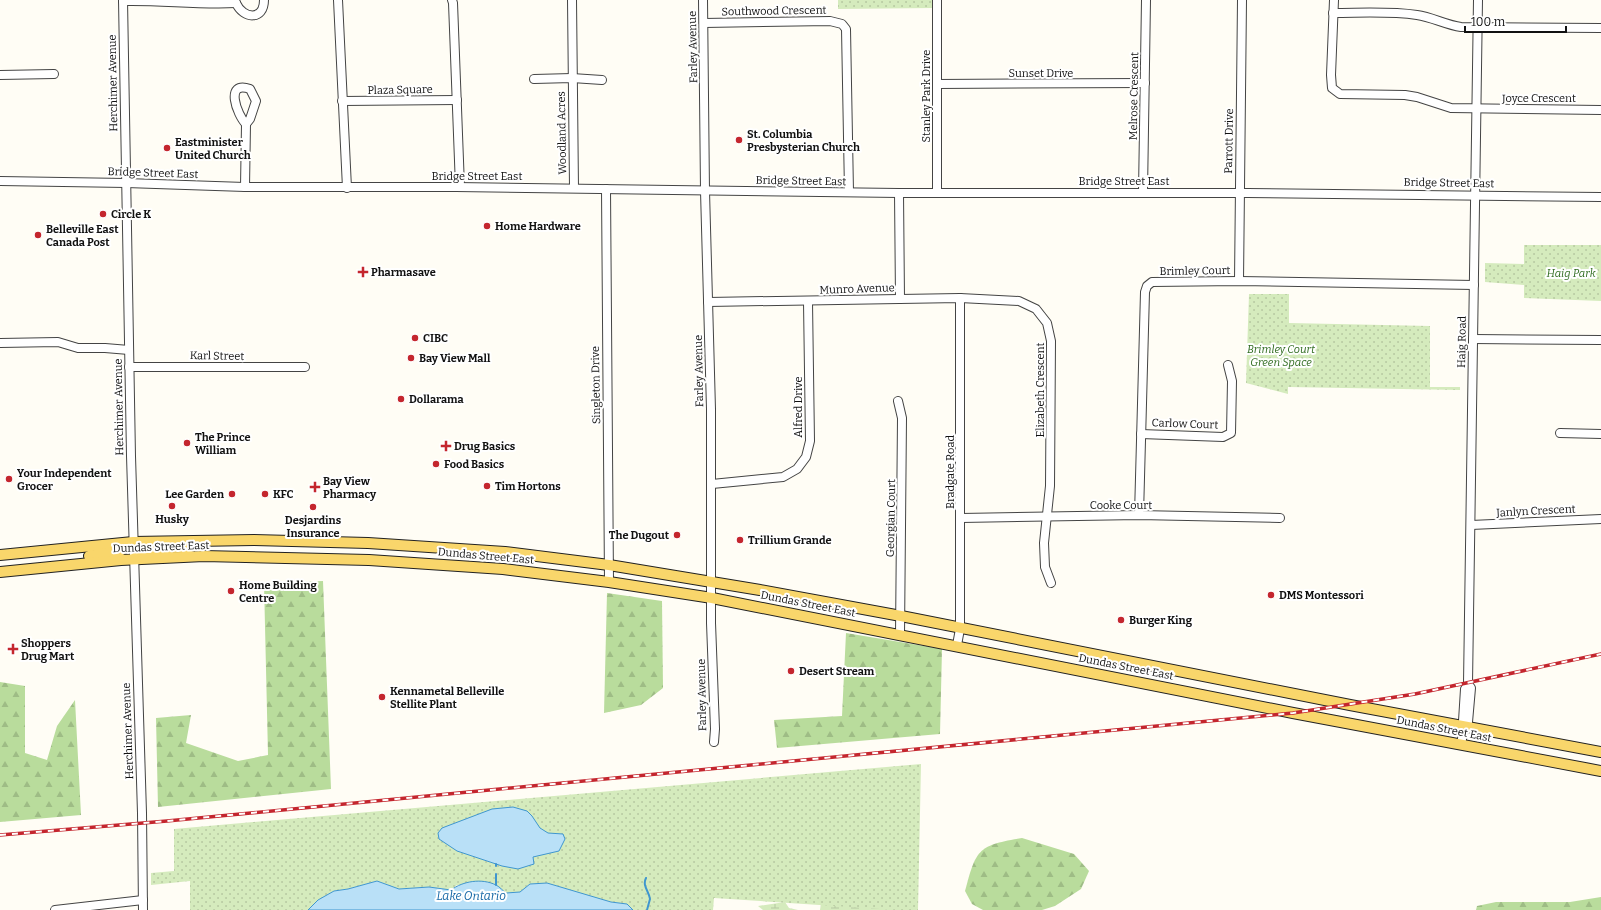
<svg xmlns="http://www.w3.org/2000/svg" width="1601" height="910" font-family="Bitter,serif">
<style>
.forest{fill:url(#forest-firs)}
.wetland{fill:url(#wetland-marsh)}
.park{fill:url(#park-dots)}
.water{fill:#b9e0f7;stroke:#3f96cf}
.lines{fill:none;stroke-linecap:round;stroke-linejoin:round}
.stream{stroke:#3f96cf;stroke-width:2}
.minor-casing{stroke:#444;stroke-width:10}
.major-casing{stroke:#222;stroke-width:12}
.minor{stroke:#fff;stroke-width:8}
.major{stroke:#f9d66b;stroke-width:10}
.rail-casing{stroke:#c4262e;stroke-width:3.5}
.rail{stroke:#fff;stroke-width:2;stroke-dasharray:6;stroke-linecap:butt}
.poi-dot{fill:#c4262e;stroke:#fff;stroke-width:1.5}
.labels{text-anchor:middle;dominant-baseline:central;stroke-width:4;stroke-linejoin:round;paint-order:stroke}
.street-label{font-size:11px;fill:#111;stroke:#fff}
.poi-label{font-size:11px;font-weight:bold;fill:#111;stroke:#fff;text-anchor:start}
.park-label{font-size:11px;font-style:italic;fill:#2f6b1f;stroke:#fff}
.water-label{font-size:12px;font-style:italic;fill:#1768a6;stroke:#fff}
</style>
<defs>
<pattern id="forest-firs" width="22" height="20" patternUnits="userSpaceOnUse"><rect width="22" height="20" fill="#b9dc9c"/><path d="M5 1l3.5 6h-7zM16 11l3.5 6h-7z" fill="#9ebc85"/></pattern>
<pattern id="wetland-marsh" width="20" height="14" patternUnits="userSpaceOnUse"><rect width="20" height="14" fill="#d5ebbd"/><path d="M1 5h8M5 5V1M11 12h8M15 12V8" fill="none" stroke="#b6c8a1"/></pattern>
<pattern id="park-dots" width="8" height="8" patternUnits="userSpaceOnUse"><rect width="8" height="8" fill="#d5ebbd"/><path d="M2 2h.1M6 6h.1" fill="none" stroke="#b6c8a1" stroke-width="1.8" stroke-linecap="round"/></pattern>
</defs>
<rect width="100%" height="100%" fill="#fffdf5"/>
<g class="forest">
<path d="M323,581L331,789L158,807L156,718L191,715L186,743L238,761L268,755L264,583Z"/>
<path d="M607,593L662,601L663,688L641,705L604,713Z"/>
<path d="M846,633L942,649L940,734L777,748L774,720L842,716Z"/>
<path d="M0,682L25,686V753L47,760L57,726L75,700L81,815L0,822Z"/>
<path d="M1022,838L1074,854L1089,871L1081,889L1055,906L1042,910H983L972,904L965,891C976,849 978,845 1022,838Z"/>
<path d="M1601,897V910H1476L1477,906L1496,902H1570Z"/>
</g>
<g class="wetland">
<path d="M785,902L789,908L798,910H763L758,906Z"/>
<path d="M821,903L911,910H820Z"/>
</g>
<g class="park">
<path d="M838,0H933V8L838,9Z"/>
<path d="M1524,245H1601V301L1524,298V285L1485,282V263L1524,264Z"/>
<path d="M1249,294H1289V323L1430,326V387H1460V390L1288,387V394L1246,383Z"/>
<path d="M921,764L918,910H896L714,898L713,910H633L627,904L611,902L530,884L520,892L506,893L496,885H457L451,890L429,887L399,889L377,881L348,889L334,891L318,900L308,910H190V881L151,885V873L174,871V829Z"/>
</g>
<g class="water">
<path d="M513,807L527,811L532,816L540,828L548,833L563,834L565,839L559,851L533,857L534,864L518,869L502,866L457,851L439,839L438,833L442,828L492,809Z"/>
<path d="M377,881L399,889L429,887L451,890C463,881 482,878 496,885C500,887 503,891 506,893L520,892L530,884L547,883L611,902L627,904L633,910H308L318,900L334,891L348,889Z"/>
</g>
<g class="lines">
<g class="stream">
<path d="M496,866V864"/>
<path d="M646,878C642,886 649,891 650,899L647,910"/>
<path d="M496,885V874"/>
</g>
<defs>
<g id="minor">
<path d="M123,0L131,456L142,813L143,910"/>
<path d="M338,0L347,188"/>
<path d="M452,0L453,3L460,187"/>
<path d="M572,0L574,188"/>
<path d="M703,0L705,191L711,409V623L715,729L714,742"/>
<path d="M1334,0L1331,75L1332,88L1340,94L1405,95L1417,97L1451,108L1601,110"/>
<path d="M123,1C161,0 198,5 236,3"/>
<path d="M236,3C243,19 264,21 264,0"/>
<path d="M1333,13C1361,13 1389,11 1417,15C1432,17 1446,25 1461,27L1601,28"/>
<path d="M704,23L830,21L842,24L846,29L849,192"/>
<path d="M0,75L54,74"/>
<path d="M534,79L572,78L602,80"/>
<path d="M937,84L1145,83"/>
<path d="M342,101L457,100"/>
<path d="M0,181L126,183L245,187H456L899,193H1247L1601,197"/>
<path d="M245,187L246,124L250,119L256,101L250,89C224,80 237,115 246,124"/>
<path d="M606,189L609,582"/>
<path d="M937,192V0"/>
<path d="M1143,192L1146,0"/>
<path d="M899,193L900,299"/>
<path d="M1239,281L1242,0"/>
<path d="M708,302L960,298L1019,301L1036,309L1047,323L1051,341L1050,486L1044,543L1045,567L1051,583"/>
<path d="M1473,339L1601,340"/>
<path d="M0,343L58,342L78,348H105L129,350"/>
<path d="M129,367H305"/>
<path d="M898,401L902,418L900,635"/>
<path d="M1560,433L1601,434"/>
<path d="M1141,434L1223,437L1231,433L1232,381L1228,365"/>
<path d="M712,484L783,477L797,469L806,457L810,441L808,302"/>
<path d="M1139,515L1145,292L1147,286L1152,282L1239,281L1474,285"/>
<path d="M961,518L1139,515L1280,518"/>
<path d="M1471,525L1601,519"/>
<path d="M957,645L960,629V298"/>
<path d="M1464,727L1468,722L1471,688L1468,684L1478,0"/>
<path d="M1461,745L1464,727L1463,721L1465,689L1468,684"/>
<path d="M55,910L143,900"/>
</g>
<g id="major">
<path d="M0,555L133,542L254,540L368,543L505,552L609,565L760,590L901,616L1350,705L1601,752"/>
<path d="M89,556L120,551L132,544"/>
<path d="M134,559C148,546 173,549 191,547"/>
<path d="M0,572L121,560L204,556L369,560L503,569L609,582L712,598L1293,713L1601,771"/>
</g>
</defs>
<use href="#minor" class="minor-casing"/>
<use href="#major" class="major-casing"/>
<use href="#minor" class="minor"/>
<use href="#major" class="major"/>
<defs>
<path id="rail" d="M0,835L167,821L1293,713L1415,694L1601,654"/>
</defs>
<use href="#rail" class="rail-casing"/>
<use href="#rail" class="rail"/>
</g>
<g class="poi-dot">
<circle cx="739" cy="140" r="4"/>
<circle cx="167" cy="148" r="4"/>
<circle cx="103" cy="214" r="4"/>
<circle cx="487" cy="226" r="4"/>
<circle cx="38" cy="235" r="4"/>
<path d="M361 266h4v4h4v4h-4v4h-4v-4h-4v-4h4z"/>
<circle cx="415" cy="338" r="4"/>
<circle cx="411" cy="358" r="4"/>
<circle cx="401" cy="399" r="4"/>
<circle cx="187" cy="443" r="4"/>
<path d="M444 440h4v4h4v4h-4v4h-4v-4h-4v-4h4z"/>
<circle cx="436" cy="464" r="4"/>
<circle cx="9" cy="479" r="4"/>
<circle cx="487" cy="486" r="4"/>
<path d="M313 481h4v4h4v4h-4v4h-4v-4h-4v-4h4z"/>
<circle cx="232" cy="494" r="4"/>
<circle cx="265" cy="494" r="4"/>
<circle cx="172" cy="506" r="4"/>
<circle cx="313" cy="507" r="4"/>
<circle cx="677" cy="535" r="4"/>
<circle cx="740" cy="540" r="4"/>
<circle cx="231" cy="591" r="4"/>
<circle cx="1271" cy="595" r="4"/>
<circle cx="1121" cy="620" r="4"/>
<path d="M11 643h4v4h4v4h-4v4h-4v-4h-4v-4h4z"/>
<circle cx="791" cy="671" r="4"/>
<circle cx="382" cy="697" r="4"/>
</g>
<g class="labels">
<g class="street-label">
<text transform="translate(774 11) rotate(-1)">Southwood Crescent</text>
<text transform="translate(693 47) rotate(-91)">Farley Avenue</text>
<text x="1041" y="73">Sunset Drive</text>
<text transform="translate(113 83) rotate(-91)">Herchimer Avenue</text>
<text transform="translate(400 90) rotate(-1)">Plaza Square</text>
<text transform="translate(926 96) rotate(-90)">Stanley Park Drive</text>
<text transform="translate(1134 96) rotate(-89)">Melrose Crescent</text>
<text x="1539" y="98">Joyce Crescent</text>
<text transform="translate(562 133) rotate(-91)">Woodland Acres</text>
<text transform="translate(1229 141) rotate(-89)">Parrott Drive</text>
<text transform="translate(153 173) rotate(2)">Bridge Street East</text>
<text x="477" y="176">Bridge Street East</text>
<text transform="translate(801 181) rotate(1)">Bridge Street East</text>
<text x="1124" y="181">Bridge Street East</text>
<text transform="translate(1449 183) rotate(1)">Bridge Street East</text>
<text transform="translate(1195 271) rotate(-1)">Brimley Court</text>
<text transform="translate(857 289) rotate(-2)">Munro Avenue</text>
<text transform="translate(1462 342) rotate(-89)">Haig Road</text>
<text transform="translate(217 356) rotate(1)">Karl Street</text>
<text transform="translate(699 371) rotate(-91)">Farley Avenue</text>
<text transform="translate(596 385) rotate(-91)">Singleton Drive</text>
<text transform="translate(1040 390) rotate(-90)">Elizabeth Crescent</text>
<text transform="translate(119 407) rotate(-91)">Herchimer Avenue</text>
<text transform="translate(798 407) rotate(-90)">Alfred Drive</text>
<text transform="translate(1185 424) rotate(2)">Carlow Court</text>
<text transform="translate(950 472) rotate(-90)">Bradgate Road</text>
<text x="1121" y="505">Cooke Court</text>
<text transform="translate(1536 511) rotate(-3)">Janlyn Crescent</text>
<text transform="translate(891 518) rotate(-89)">Georgian Court</text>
<text transform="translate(161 547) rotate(-2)">Dundas Street East</text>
<text transform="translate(486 556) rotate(5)">Dundas Street East</text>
<text transform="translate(808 604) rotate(11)">Dundas Street East</text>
<text transform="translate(1126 667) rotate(11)">Dundas Street East</text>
<text transform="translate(702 695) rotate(-91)">Farley Avenue</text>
<text transform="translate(1444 729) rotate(11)">Dundas Street East</text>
<text transform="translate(128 731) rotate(-92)">Herchimer Avenue</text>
</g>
<g class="poi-label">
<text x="747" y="134">St. Columbia<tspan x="747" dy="13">Presbysterian Church</tspan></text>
<text x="175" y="142">Eastminister<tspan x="175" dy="13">United Church</tspan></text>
<text x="111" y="214">Circle K</text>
<text x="495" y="226">Home Hardware</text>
<text x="46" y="229">Belleville East<tspan x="46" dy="13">Canada Post</tspan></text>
<text x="371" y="272">Pharmasave</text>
<text x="423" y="338">CIBC</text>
<text x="419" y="358">Bay View Mall</text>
<text x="409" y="399">Dollarama</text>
<text x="195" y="437">The Prince<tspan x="195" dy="13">William</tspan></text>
<text x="454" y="446">Drug Basics</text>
<text x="444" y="464">Food Basics</text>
<text x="17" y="473">Your Independent<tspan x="17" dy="13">Grocer</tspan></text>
<text x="323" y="481">Bay View<tspan x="323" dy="13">Pharmacy</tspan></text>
<text x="495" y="486">Tim Hortons</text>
<text x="224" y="494" text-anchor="end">Lee Garden</text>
<text x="273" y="494">KFC</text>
<text x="172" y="519" text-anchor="middle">Husky</text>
<text x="313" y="520" text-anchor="middle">Desjardins<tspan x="313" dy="13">Insurance</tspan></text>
<text x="669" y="535" text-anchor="end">The Dugout</text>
<text x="748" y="540">Trillium Grande</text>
<text x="239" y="585">Home Building<tspan x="239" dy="13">Centre</tspan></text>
<text x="1279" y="595">DMS Montessori</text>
<text x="1129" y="620">Burger King</text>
<text x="21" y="643">Shoppers<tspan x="21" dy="13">Drug Mart</tspan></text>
<text x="799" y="671">Desert Stream</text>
<text x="390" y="691">Kennametal Belleville<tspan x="390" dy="13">Stellite Plant</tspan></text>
</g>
<g class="park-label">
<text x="1571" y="273">Haig Park</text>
<text x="1281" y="349">Brimley Court<tspan x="1281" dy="13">Green Space</tspan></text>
</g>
<g class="water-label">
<text x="471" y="896">Lake Ontario</text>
</g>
</g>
<path d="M1465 26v6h101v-6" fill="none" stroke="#111111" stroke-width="2"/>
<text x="1471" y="26" font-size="12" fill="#111111" stroke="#ffffff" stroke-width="3" paint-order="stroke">100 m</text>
</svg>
